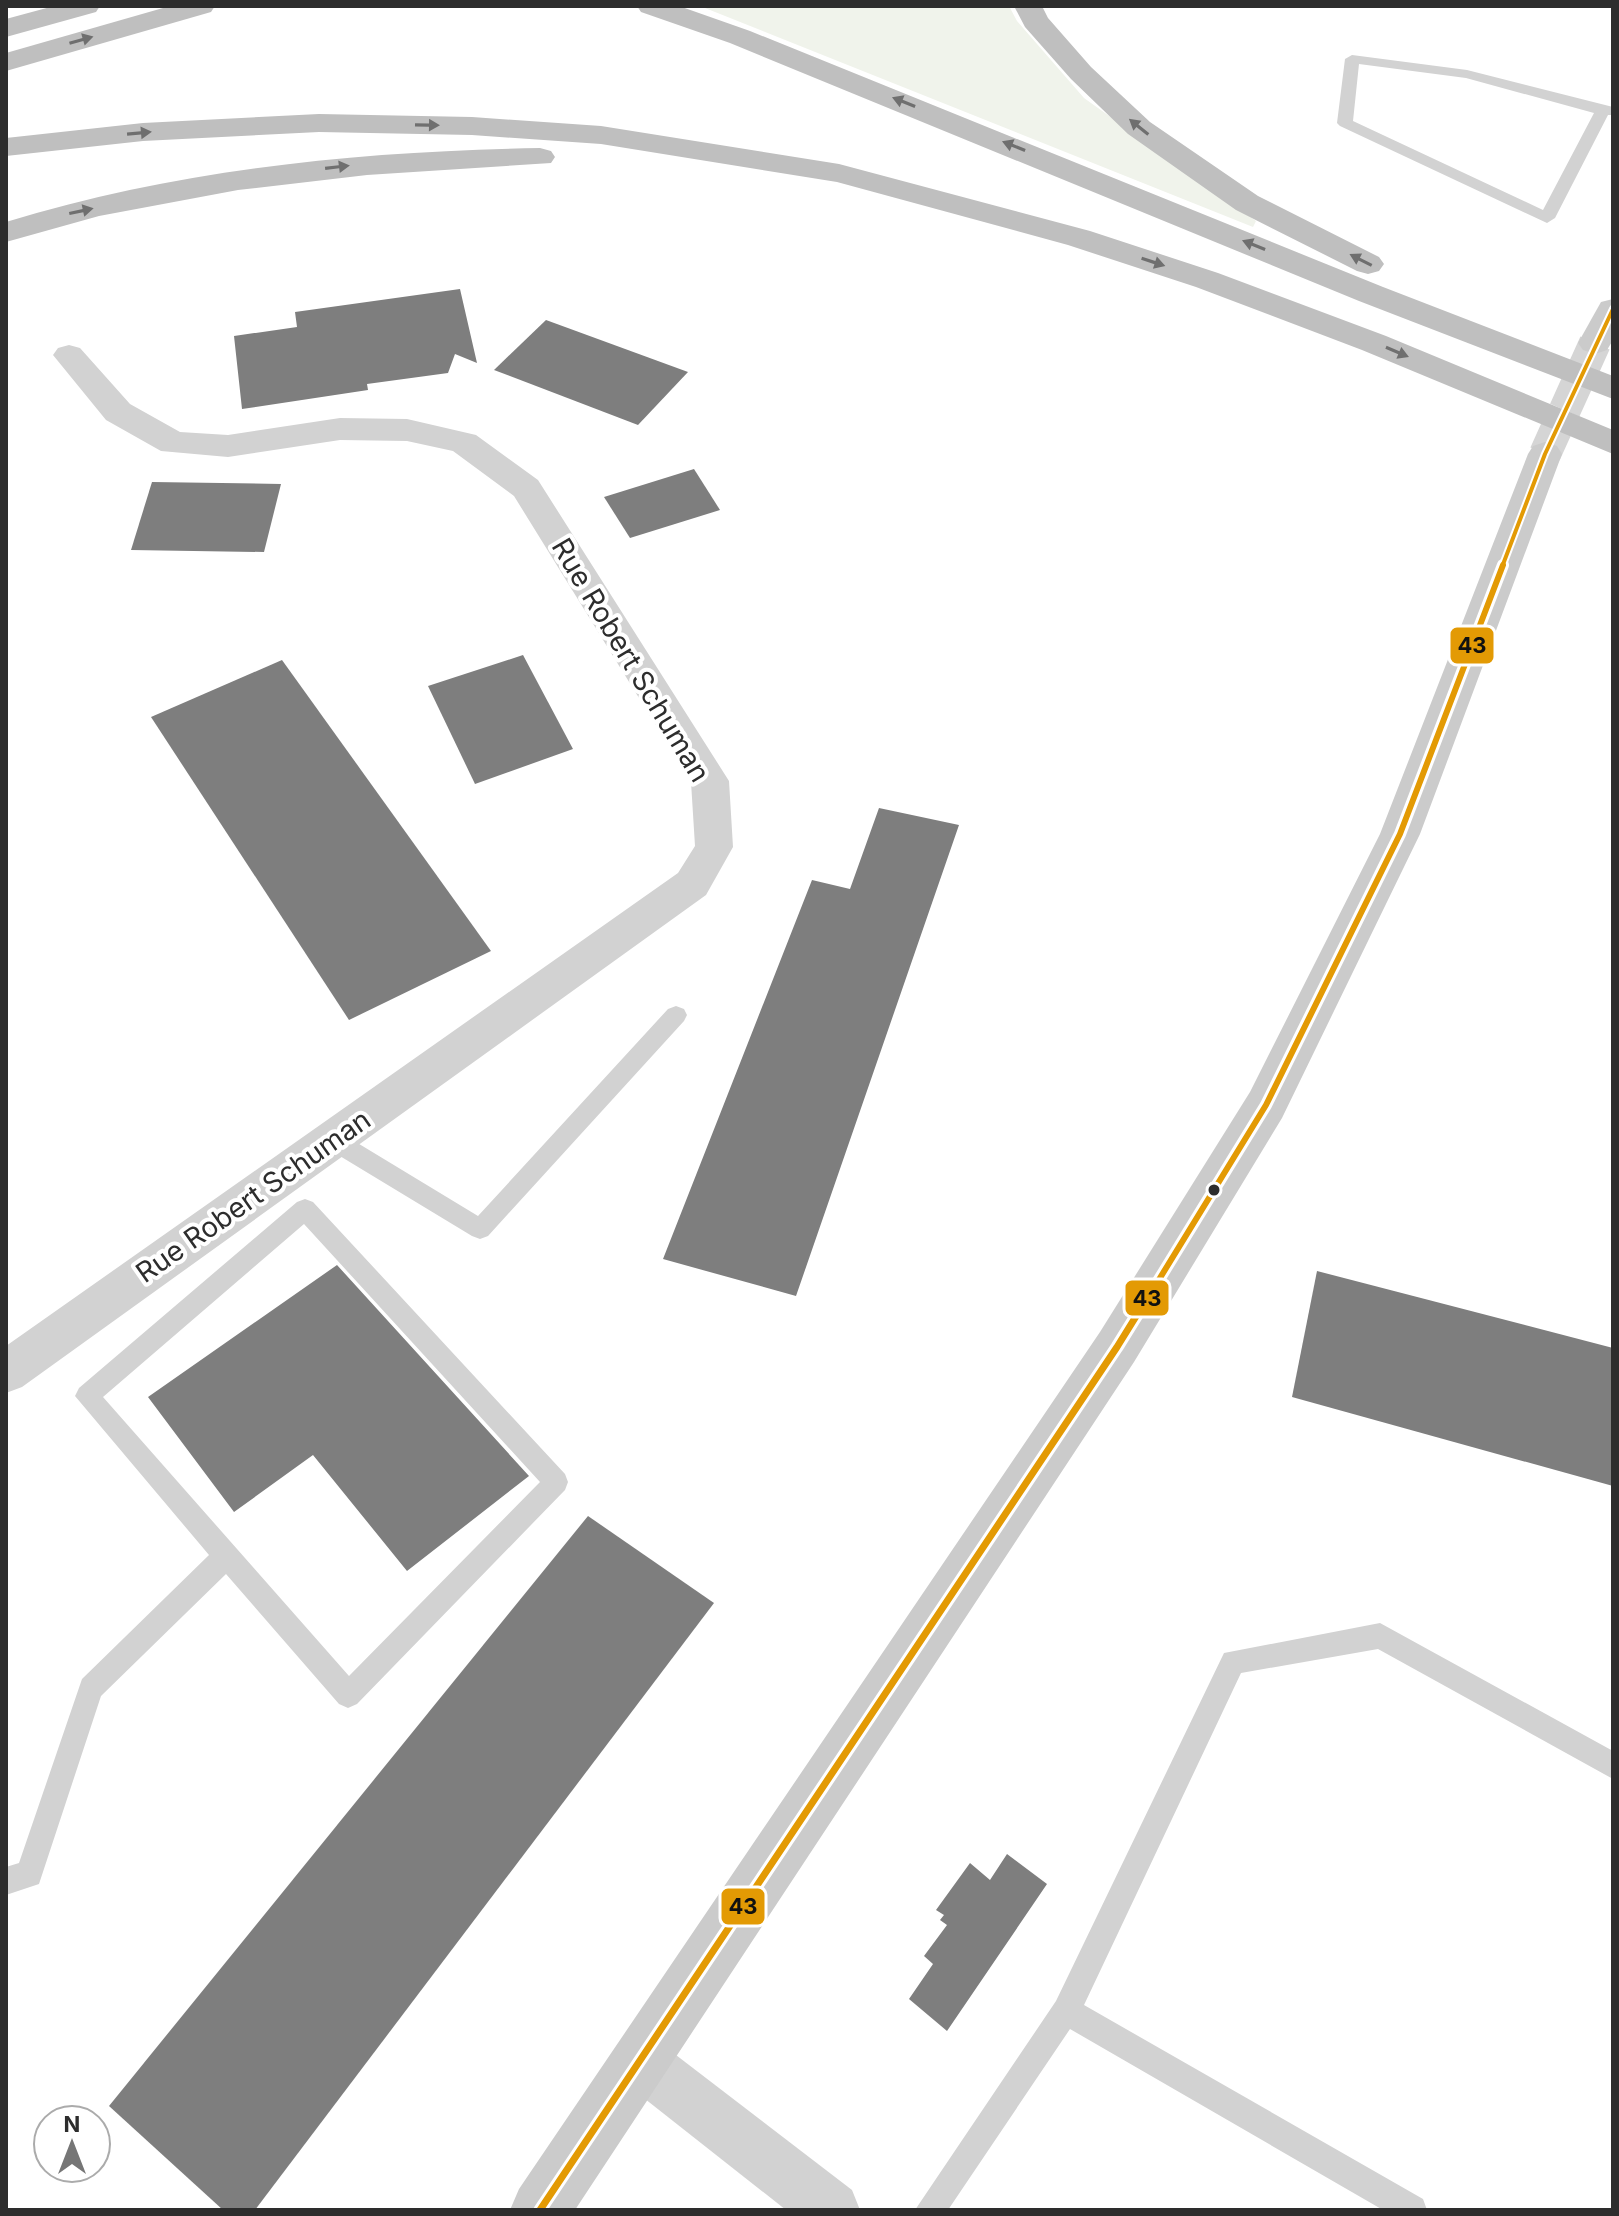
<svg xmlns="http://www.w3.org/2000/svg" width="1619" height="2216" font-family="Inter,sans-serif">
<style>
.green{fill:#f0f3eb}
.building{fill:#7e7e7e}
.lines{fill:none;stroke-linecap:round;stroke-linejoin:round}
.secondary-tunnel{stroke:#d5d5d5;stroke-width:32;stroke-dasharray:32 16;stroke-linecap:butt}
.lane{fill:#d2d2d2;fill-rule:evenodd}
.street{fill:#d2d2d2;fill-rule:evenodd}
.secondary{fill:#cbcbcb;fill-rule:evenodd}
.highway{fill:#bfbfbf;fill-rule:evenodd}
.bus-1-far2-casing{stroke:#fff;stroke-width:8}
.bus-1-far1-casing{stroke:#fff;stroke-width:12}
.bus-1-casing{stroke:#fff;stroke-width:13}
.bus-1-far2{stroke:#e39a04;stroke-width:4}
.bus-1-far1{stroke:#e39a04;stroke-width:6}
.bus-1{stroke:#e39a04;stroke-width:7}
.oneway{fill:#6f6f6f}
.bus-dot{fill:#2d2d2d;stroke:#fff;stroke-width:3}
.labels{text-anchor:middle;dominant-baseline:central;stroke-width:8;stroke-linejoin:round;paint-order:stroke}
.street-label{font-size:28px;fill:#2d2d2d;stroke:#fff}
.line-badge{stroke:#fff;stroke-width:3}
.pale-badge-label{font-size:22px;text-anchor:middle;font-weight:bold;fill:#111}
</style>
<rect width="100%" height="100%" fill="#fff"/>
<path class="green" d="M700,6H1009L1017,21L1084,98L1256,221L1253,227Z"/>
<g class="building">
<path d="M460,289L477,363L455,354L448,373L367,384L368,390L242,409L234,336L297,327L295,312Z"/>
<path d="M546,320L688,372L638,425L494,370Z"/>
<path d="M694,469L720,510L630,538L604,497Z"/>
<path d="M152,482L281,484L264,552L131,550Z"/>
<path d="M523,655L573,749L475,784L428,686Z"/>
<path d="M282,660L491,951L349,1020L151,717Z"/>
<path d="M879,808L959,825L796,1296L663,1259L812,880L850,889Z"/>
<path d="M337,1265L529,1476L407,1571L313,1455L234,1512L148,1397Z"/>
<path d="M1317,1271L1613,1348V1486L1292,1397Z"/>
<path d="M588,1516L714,1603L255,2210H223L109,2106Z"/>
<path d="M1007,1854L1047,1884L947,2031L909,1999L933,1964L924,1956L947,1925L940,1920L944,1915L936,1910L970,1863L990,1880Z"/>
</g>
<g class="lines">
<path class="secondary-tunnel" d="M1545,454L1595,343"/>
<g class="lane">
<path d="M1352,55L1467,70L1613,107V115H1608L1555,218L1547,223L1340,126L1337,123L1345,59ZM1359,64L1466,78L1594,113L1543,210L1353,121Z"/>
<path d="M676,1006L684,1009L687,1015L684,1021L488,1236L480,1239L472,1236L325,1147L322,1140L325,1133L333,1131L341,1133L478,1216L668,1009Z"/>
<path d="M305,1199L313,1202L565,1474L568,1482L565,1490L357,1704L348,1708L339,1704L226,1574L101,1696L39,1884L6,1895V1867L19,1863L82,1679L209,1555L75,1396L79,1388L297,1202ZM304,1224L540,1482L349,1676L103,1397Z"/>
<path d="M1380,1623L1613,1751V1779L1378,1649L1241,1673L1084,2005L1423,2199L1427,2210H1383L1070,2029L948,2210H915L1056,2001L1224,1653Z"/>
</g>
<g class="street">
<path d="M69,345L80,348L130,404L180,432L228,435L340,418L407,419L476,435L538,480L729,781L733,847L706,895L22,1387L6,1393V1346L678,873L695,846L691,782L514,496L453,451L407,441L340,440L228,457L161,451L106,420L53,355L58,348Z"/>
<path d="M640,2034L659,2042L852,2190L860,2210H786L621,2080L613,2061L621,2042Z"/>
</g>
<g class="secondary">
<path d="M1613,299V340L1607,350L1595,354L1583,350L1578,343L1601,302Z"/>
<path d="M1545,442L1557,446L1562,454L1420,834L1282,1118L1134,1362L575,2210H510L519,2189L1100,1332L1250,1092L1380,834L1528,454L1533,446Z"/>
</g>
<g class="highway">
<path d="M54,6H100L96,12L6,37V19Z"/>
<path d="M170,6H215L211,12L6,71V53Z"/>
<path d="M637,6H679L750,31L1383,287L1613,376V399L1359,301L730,43L641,12Z"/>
<path d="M1014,6H1042L1048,18L1091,67L1150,122L1258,196L1379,257L1384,264L1379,271L1368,274L1357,271L1236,210L1128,134L1071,79L1025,27Z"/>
<path d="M319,114L472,117L601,126L839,164L1090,231L1218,273L1386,336L1613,430V454L1362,350L1196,287L1068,245L837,182L601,144L472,135L319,132L143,141L6,156V138L143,123Z"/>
<path d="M540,148L551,151L555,157L551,163L367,175L238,190L99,216L6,242V222C178,169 361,151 540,148Z"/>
</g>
<defs>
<path id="bus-1-far2" d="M1502,567L1545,454L1613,309"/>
<path id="bus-1-far1" d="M1152,1291L1266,1105L1400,834L1503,565"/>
<path id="bus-1" d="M540,2210L1117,1347L1153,1289"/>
</defs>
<use href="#bus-1-far2" class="bus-1-far2-casing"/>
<use href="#bus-1-far1" class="bus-1-far1-casing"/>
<use href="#bus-1" class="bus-1-casing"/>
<use href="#bus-1-far2" class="bus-1-far2"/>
<use href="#bus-1-far1" class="bus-1-far1"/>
<use href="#bus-1" class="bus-1"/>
</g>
<defs><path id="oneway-solid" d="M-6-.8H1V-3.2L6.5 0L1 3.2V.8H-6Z" transform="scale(2)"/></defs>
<g class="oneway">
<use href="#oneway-solid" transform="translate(81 40) rotate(-16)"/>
<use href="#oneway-solid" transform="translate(904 102) rotate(-158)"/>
<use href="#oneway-solid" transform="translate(427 125) rotate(1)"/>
<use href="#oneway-solid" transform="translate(1139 127) rotate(-141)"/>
<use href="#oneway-solid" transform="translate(139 133) rotate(-5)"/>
<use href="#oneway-solid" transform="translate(1014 146) rotate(-158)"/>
<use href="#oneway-solid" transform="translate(337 167) rotate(-7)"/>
<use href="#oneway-solid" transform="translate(81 211) rotate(-12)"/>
<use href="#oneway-solid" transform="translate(1254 245) rotate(-158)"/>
<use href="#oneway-solid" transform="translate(1361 260) rotate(-153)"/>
<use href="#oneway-solid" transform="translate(1153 262) rotate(18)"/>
<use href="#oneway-solid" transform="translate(1397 352) rotate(23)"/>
</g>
<circle class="bus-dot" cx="1214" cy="1190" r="7"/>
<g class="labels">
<g class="street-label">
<text transform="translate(631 660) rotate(59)">Rue Robert Schuman</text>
<text transform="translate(253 1196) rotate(-35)">Rue Robert Schuman</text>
</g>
</g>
<g class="line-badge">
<rect x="1449" y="626" width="46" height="39" rx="8" fill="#e39a04"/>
<rect x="1124" y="1279" width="46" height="38" rx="8" fill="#e39a04"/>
<rect x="720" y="1887" width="46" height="39" rx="8" fill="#e39a04"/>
</g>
<g class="pale-badge-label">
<text x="1472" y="653">43</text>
<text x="1147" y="1306">43</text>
<text x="743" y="1914">43</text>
</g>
<rect width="1619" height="2216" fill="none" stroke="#2d2d2d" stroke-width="16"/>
<g transform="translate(72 2144)"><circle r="38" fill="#ffffff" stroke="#ababab" stroke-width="2"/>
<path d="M0-6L14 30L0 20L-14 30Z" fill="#767676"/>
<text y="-12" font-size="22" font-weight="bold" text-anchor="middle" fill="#2d2d2d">N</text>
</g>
</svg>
